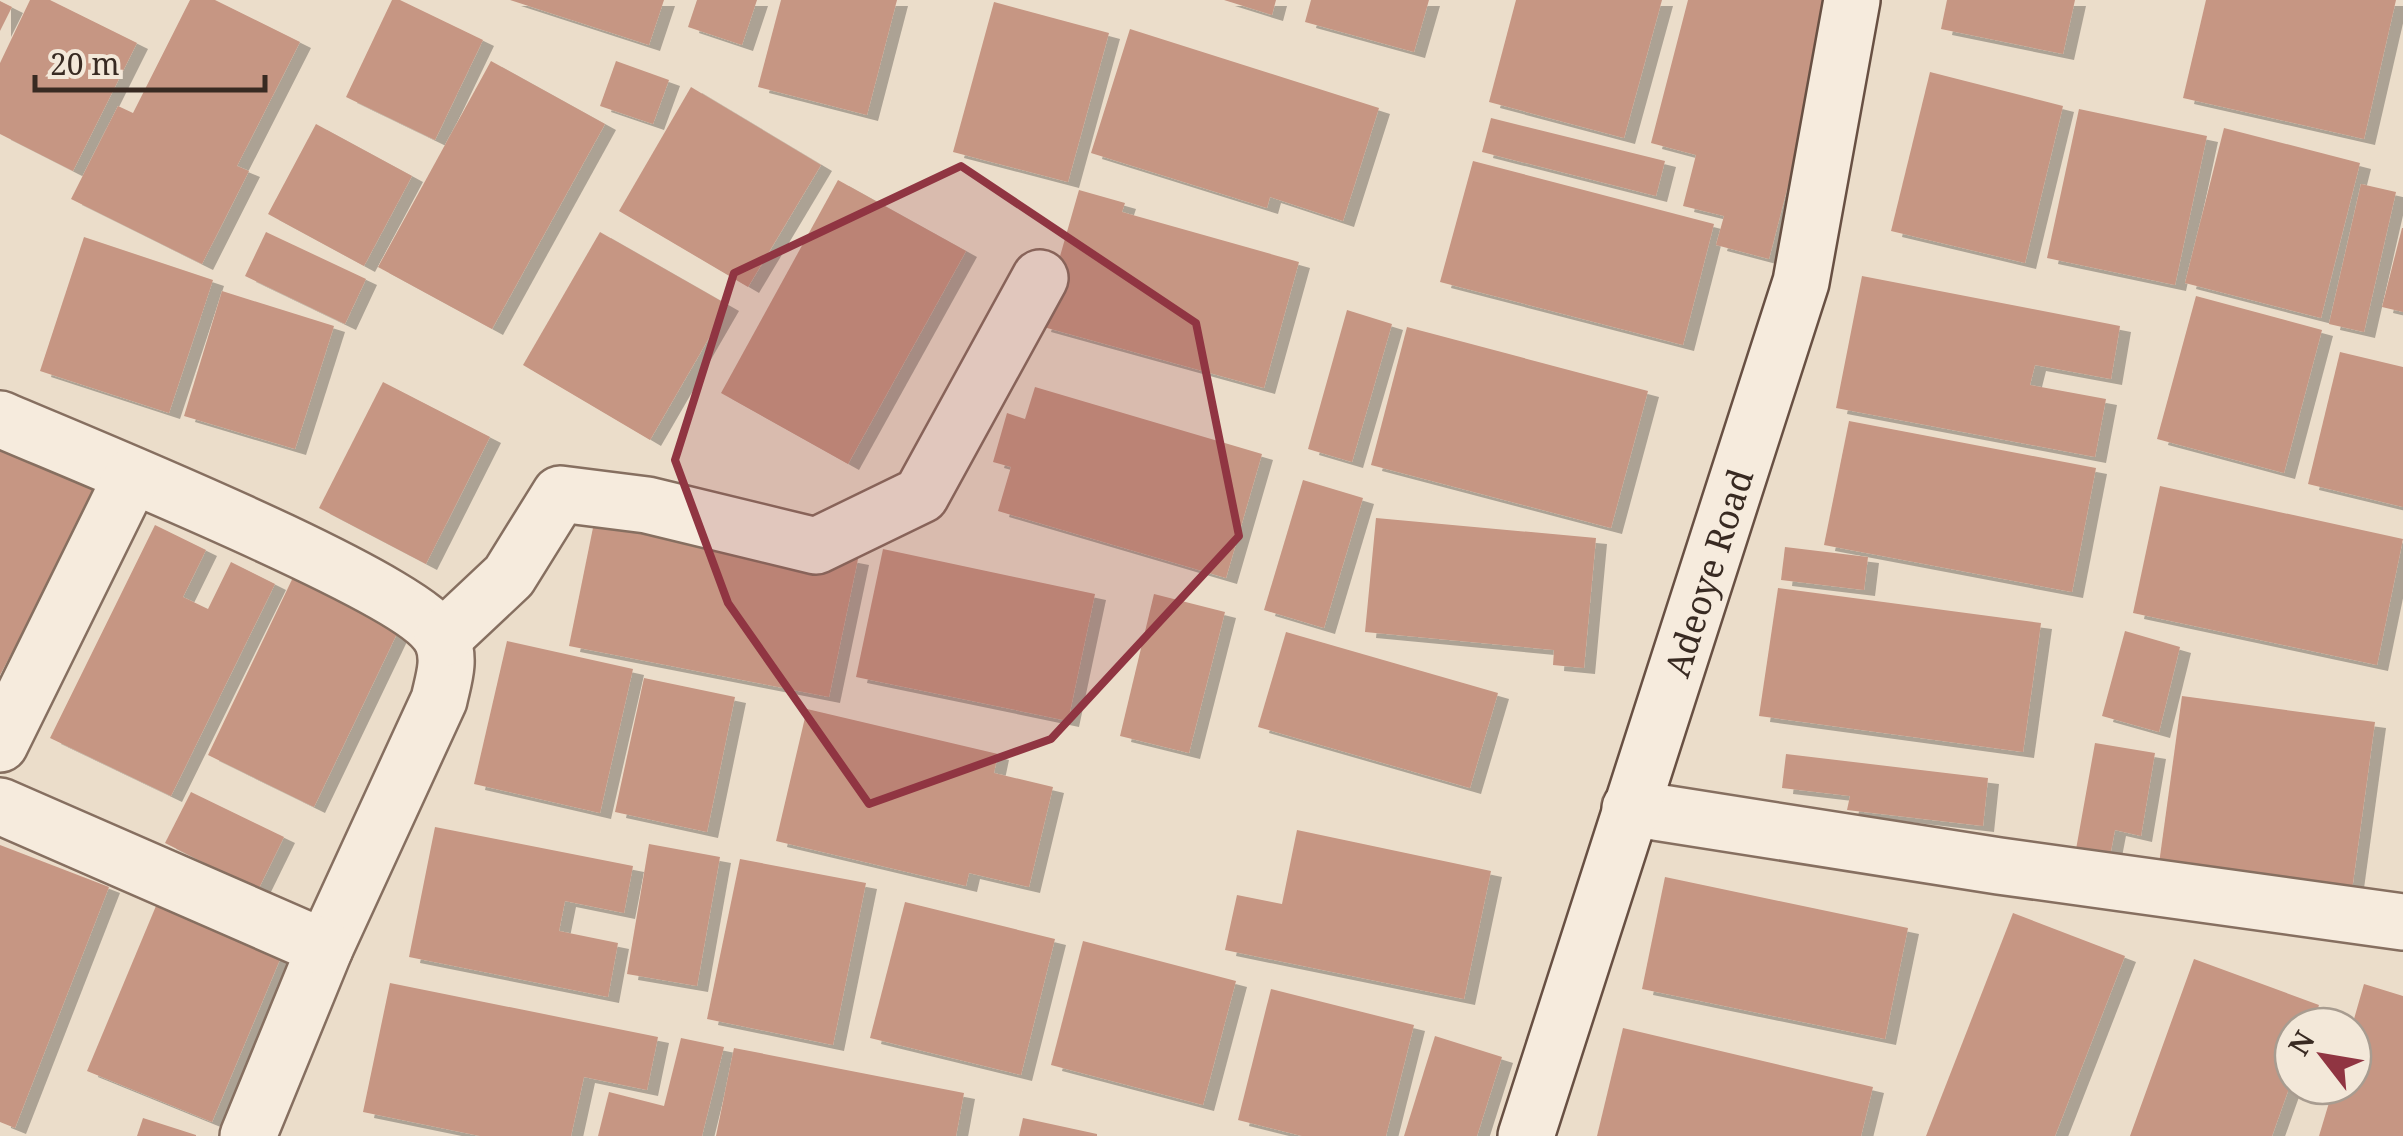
<svg xmlns="http://www.w3.org/2000/svg" width="2403" height="1136" font-family="'Noto Serif',serif">
<style>
.building{fill:#c69683;filter:url(#shadow)}
.lines{fill:none;stroke-linecap:round;stroke-linejoin:round}
.street-casing{stroke:#866f60;stroke-width:60}
.secondary-casing{stroke:#685043;stroke-width:60}
.street{stroke:#f6ebdd;stroke-width:55}
.secondary{stroke:#f6ebdd;stroke-width:55}
.marked{fill:#903542;fill-opacity:0.2;stroke:#903542;stroke-width:8;stroke-linejoin:round}
.labels{text-anchor:middle;dominant-baseline:central;stroke-width:8;stroke-linejoin:round;paint-order:stroke}
.street-label{font-size:35px;fill:#382a22;stroke:#f3e8d9}
</style>
<defs>
<filter id="shadow"><feDropShadow dx="11" dy="6" stdDeviation="0" flood-color="#0004"/></filter>
</defs>
<rect width="100%" height="100%" fill="#ebddca"/>
<g class="building">
<path d="M30,0H50L137,43L73,171L0,134V63Z"/>
<path d="M190,0H215L300,42L237,166L249,171L202,264L71,199L118,106L133,113Z"/>
<path d="M392,0H400L483,40L435,140L346,97Z"/>
<path d="M510,0H664L649,45Z"/>
<path d="M697,0H757L742,45L688,27Z"/>
<path d="M781,0H897L867,115L758,87Z"/>
<path d="M1224,0H1276L1272,15Z"/>
<path d="M1311,0H1429L1414,52L1305,22Z"/>
<path d="M1516,0H1662L1624,138L1489,102Z"/>
<path d="M1688,0H1836L1769,259L1716,245L1724,216L1683,206L1696,155L1651,143Z"/>
<path d="M1947,0H2075L2063,54L1941,29Z"/>
<path d="M2206,0H2396L2364,139L2183,98Z"/>
<path d="M0,1L12,7L0,31Z"/>
<path d="M994,2L1109,33L1068,182L953,152Z"/>
<path d="M1130,29L1379,108L1343,221L1270,197L1267,208L1091,153Z"/>
<path d="M491,61L605,124L492,329L378,267Z"/>
<path d="M616,61L669,80L653,124L600,106Z"/>
<path d="M1930,72L2063,106L2025,263L1891,231Z"/>
<path d="M691,87L821,165L748,287L619,211Z"/>
<path d="M2079,109L2207,136L2175,285L2047,258Z"/>
<path d="M1491,118L1665,161L1656,196L1482,152Z"/>
<path d="M316,124L412,176L364,266L268,214Z"/>
<path d="M2224,128L2360,163L2321,318L2185,283Z"/>
<path d="M1473,161L1714,224L1683,345L1440,282Z"/>
<path d="M838,180L966,251L848,464L721,393Z"/>
<path d="M2361,184L2396,192L2364,332L2329,324Z"/>
<path d="M1079,190L1125,203L1122,212L1299,262L1264,388L1040,326Z"/>
<path d="M2402,228H2403V312L2382,307Z"/>
<path d="M266,232L366,279L345,324L245,276Z"/>
<path d="M600,232L728,305L650,440L523,365Z"/>
<path d="M84,237L213,280L169,413L40,371Z"/>
<path d="M1862,276L2120,326L2111,379L2035,365L2030,385L2106,399L2095,457L1836,408Z"/>
<path d="M222,291L334,326L295,449L184,416Z"/>
<path d="M2196,296L2322,330L2284,473L2157,439Z"/>
<path d="M1347,310L1392,324L1352,462L1308,449Z"/>
<path d="M1407,327L1648,391L1611,528L1371,465Z"/>
<path d="M2340,352L2403,367V507L2308,484Z"/>
<path d="M383,382L490,437L426,564L319,508Z"/>
<path d="M1035,387L1262,454L1226,578L998,511L1011,467L993,462L1007,413L1025,419Z"/>
<path d="M1849,421L2096,468L2072,592L1824,545Z"/>
<path d="M0,429L102,483L0,675Z"/>
<path d="M1303,480L1363,498L1324,628L1264,610Z"/>
<path d="M2160,486L2403,539L2377,665L2133,613Z"/>
<path d="M597,508L858,559L829,697L569,646Z"/>
<path d="M1376,518L1596,538L1584,668L1553,665L1554,650L1365,632Z"/>
<path d="M155,525L206,550L183,597L208,609L231,562L275,584L171,796L50,738Z"/>
<path d="M1785,547L1868,557L1864,590L1781,580Z"/>
<path d="M883,549L1095,594L1068,721L856,677Z"/>
<path d="M298,567L404,619L314,807L208,755Z"/>
<path d="M1778,588L2041,623L2023,752L1759,716Z"/>
<path d="M1154,594L1225,612L1189,753L1120,736Z"/>
<path d="M2125,631L2180,647L2159,732L2102,716Z"/>
<path d="M1286,632L1498,693L1470,788L1258,727Z"/>
<path d="M507,641L633,669L600,813L474,784Z"/>
<path d="M644,678L735,697L707,832L615,812Z"/>
<path d="M2182,696L2375,722L2351,897L2158,871Z"/>
<path d="M807,709L998,754L994,773L1053,787L1029,887L969,873L966,886L776,841Z"/>
<path d="M2095,743L2155,753L2141,836L2115,830L2109,861L2075,855Z"/>
<path d="M1786,754L1988,778L1983,826L1847,810L1850,796L1782,788Z"/>
<path d="M191,792L284,837L258,890L165,843Z"/>
<path d="M435,827L633,866L624,913L565,901L559,931L618,943L608,997L409,957Z"/>
<path d="M1297,830L1491,871L1464,999L1225,950L1237,895L1282,904Z"/>
<path d="M649,844L720,857L697,986L627,974Z"/>
<path d="M0,845L109,887L15,1128L0,1122Z"/>
<path d="M740,859L866,883L833,1045L707,1019Z"/>
<path d="M1665,877L1908,928L1885,1039L1642,989Z"/>
<path d="M161,894L286,945L212,1122L87,1071Z"/>
<path d="M905,902L1055,939L1021,1075L870,1038Z"/>
<path d="M2013,913L2125,956L2055,1136H1926Z"/>
<path d="M1083,941L1236,981L1203,1105L1051,1065Z"/>
<path d="M2194,959L2319,1005L2311,1026H2293V1077L2272,1136H2130Z"/>
<path d="M390,983L658,1037L647,1090L584,1077L571,1136H480L363,1112Z"/>
<path d="M2364,984L2403,996V1136H2319L2334,1086H2353L2352,1026Z"/>
<path d="M1271,989L1414,1025L1386,1136H1302L1238,1120Z"/>
<path d="M1623,1028L1873,1087L1861,1136H1597Z"/>
<path d="M1435,1036L1502,1057L1477,1136H1404Z"/>
<path d="M681,1038L724,1047L702,1136H598L609,1092L664,1106Z"/>
<path d="M734,1048L964,1093L956,1136H716Z"/>
<path d="M143,1118L196,1135V1136H137Z"/>
<path d="M1023,1118L1097,1134V1136H1019Z"/>
</g>
<g class="lines">
<defs>
<g id="street">
<path d="M0,419C71,450 418,588 442,640C451,660 443,681 439,700L325,948L248,1136"/>
<path d="M442,639L509,576L560,494L647,505L816,546L921,495L1040,278"/>
<path d="M0,744L132,476"/>
<path d="M0,806L325,948"/>
<path d="M1630,808L1999,866L2403,922"/>
</g>
<g id="secondary">
<path id="s1" d="M1526,1136L1801,282L1852,0"/>
</g>
</defs>
<use href="#street" class="street-casing"/>
<use href="#secondary" class="secondary-casing"/>
<use href="#street" class="street"/>
<use href="#secondary" class="secondary"/>
</g>
<path class="marked" d="M961,166L1196,323L1239,536L1051,739L869,804L728,603L675,460L734,273Z"/>
<g class="labels">
<g class="street-label">
<text stroke="none"><textPath href="#s1" startOffset="592">Adeoye Road</textPath></text>
</g>
</g>
<g transform="translate(2323 1056) rotate(301)"><circle r="48" fill="#f3e8d9" stroke="#a89c90" stroke-width="2.5"/>
<path d="M0-8L18 38L0 25L-18 38Z" fill="#903542"/>
<text y="-15" font-size="28" font-weight="bold" text-anchor="middle" fill="#382a22">N</text>
</g>
<path d="M35 75v15h230v-15" fill="none" stroke="#382a22" stroke-width="5"/>
<text x="50" y="75" font-size="30" fill="#382a22" stroke="#f3e8d9" stroke-width="8" paint-order="stroke">20 m</text>
</svg>
